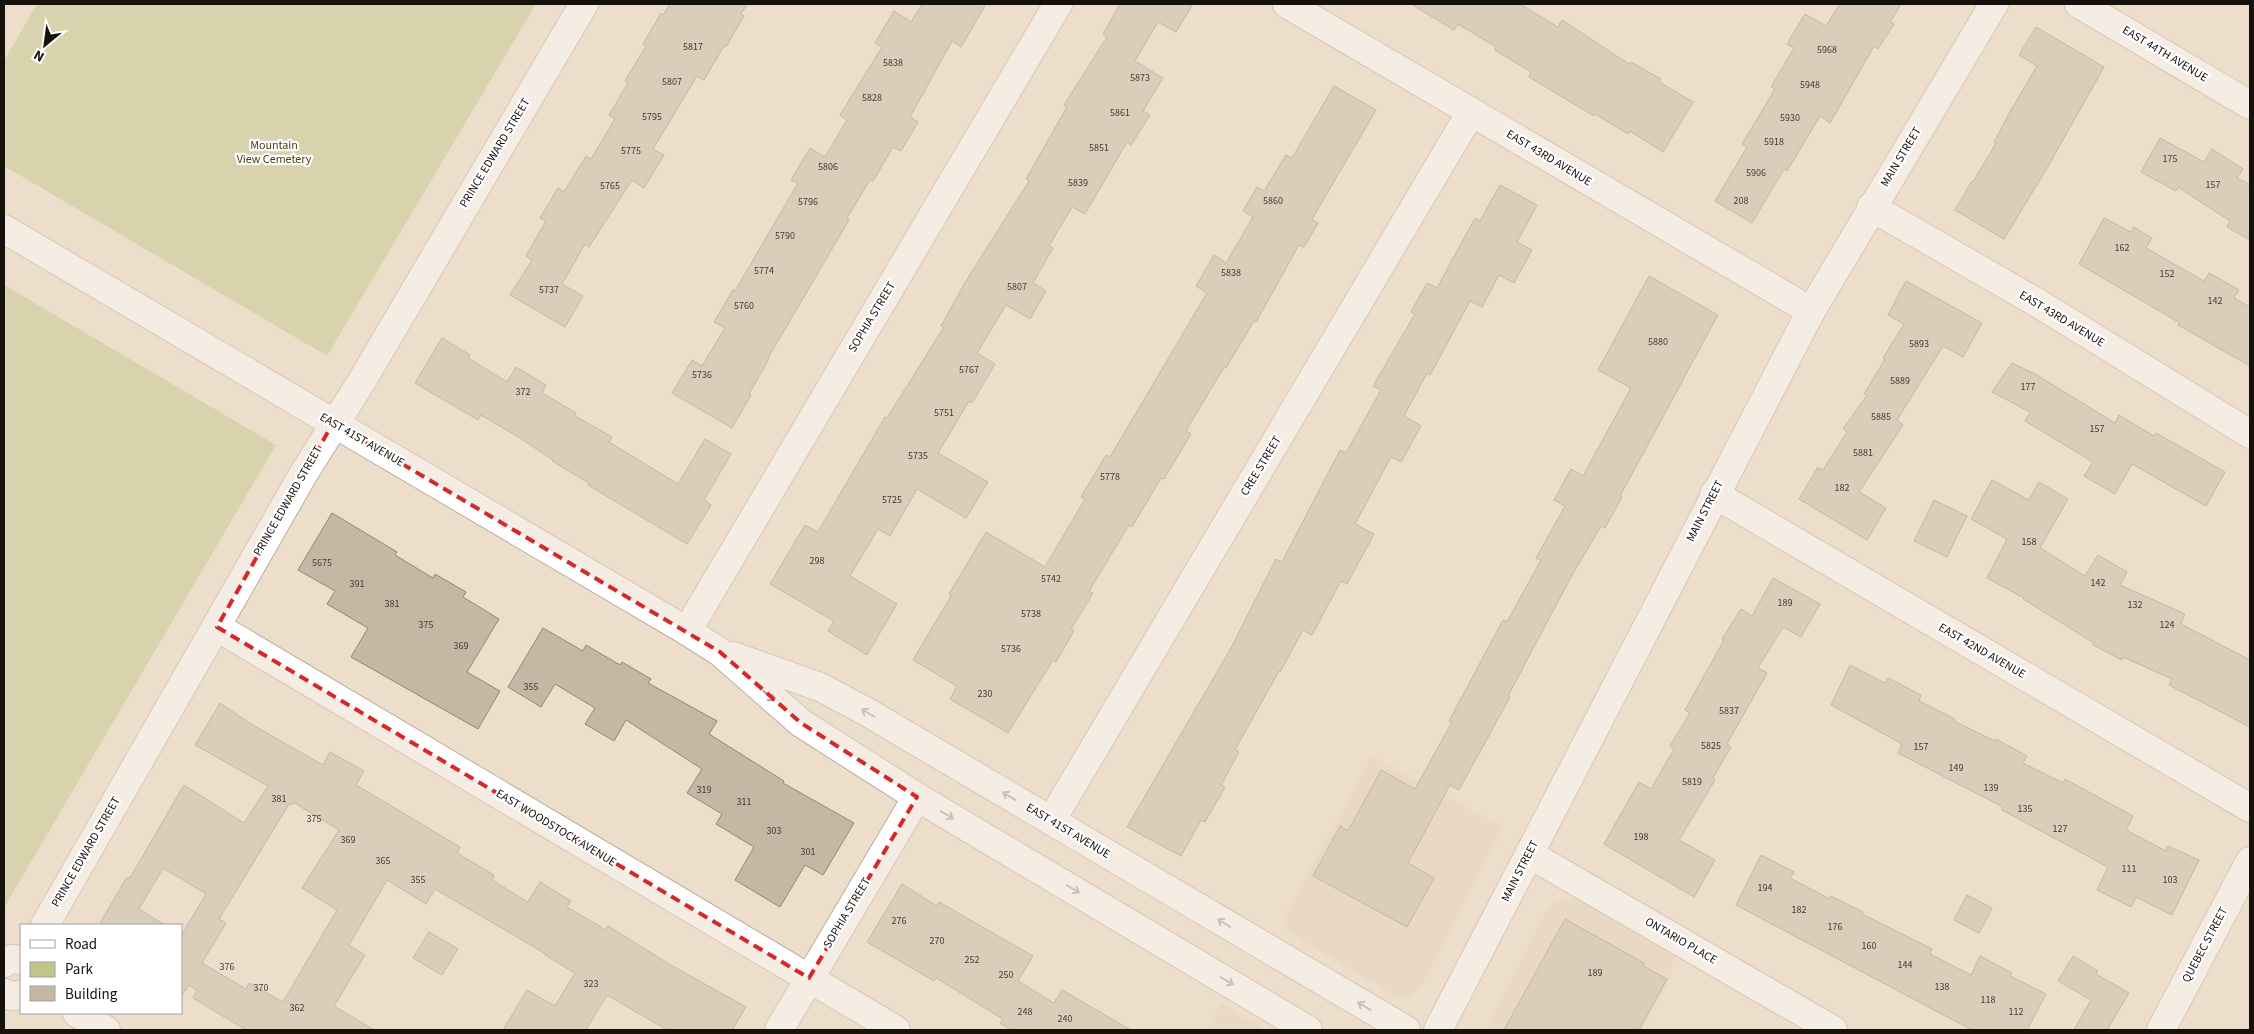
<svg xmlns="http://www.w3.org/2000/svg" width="2254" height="1034" font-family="'Source Sans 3',sans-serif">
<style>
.built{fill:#e5d1b9}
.green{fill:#c0c688}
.building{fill:#c4b8a5;stroke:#938776;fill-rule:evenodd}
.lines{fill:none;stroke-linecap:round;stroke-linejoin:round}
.street-casing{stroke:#bcae9c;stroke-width:30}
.secondary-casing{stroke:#bcae9c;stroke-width:30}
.street{stroke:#fff;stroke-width:28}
.secondary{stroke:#fff;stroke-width:28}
.oneway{stroke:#a2a09d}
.marked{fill:none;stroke:#d62828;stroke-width:4;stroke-dasharray:10 6;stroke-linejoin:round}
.labels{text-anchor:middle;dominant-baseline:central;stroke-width:4.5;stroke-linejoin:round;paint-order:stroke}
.number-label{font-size:10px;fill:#423b32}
.street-label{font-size:12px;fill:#16110b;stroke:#fff}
.park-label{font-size:12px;fill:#424515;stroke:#fff}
</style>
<rect width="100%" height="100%" fill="#eddecc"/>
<g class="built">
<path d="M1372,756L1503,827L1422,985L1410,996H1394L1285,930L1284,918Z"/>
<path d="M1568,899L1579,900L1675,954L1670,979L1642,1030H1486L1547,909L1555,902Z"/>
<path d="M1221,1004H1222L1266,1030H1207Z"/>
</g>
<g class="green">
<path d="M37,4H536L327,356L4,166V61Z"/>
<path d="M4,285L276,445L4,908Z"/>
</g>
<g class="building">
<path d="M670,4H747L741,14L744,16L726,47L724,46L704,80L697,76L653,149L664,155L644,188L632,180L589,247L585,244L562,284L583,296L565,327L510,295L532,260L526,256L546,221L540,218L558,188L564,192L586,156L591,159L615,119L609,115L628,83L625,81L646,46L643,44L661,13L663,15Z"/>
<path d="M922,4H986L961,47L952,41L910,117L918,122L901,151L893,147L873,181L870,180L847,218L849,220L768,358L769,359L749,394L751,395L732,428L672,393L692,360L702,366L725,328L714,322L733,290L735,291L798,183L791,180L810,148L825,157L847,120L840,115L882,47L875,43L894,11L911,22Z"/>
<path d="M1120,4H1193L1176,32L1158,22L1135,61L1163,78L1143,111L1150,115L1131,145L1127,142L1085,214L1072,207L1049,246L1053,248L1033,283L1046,291L1030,319L1006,305L977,353L995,364L972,403L969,401L938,453L988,482L966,518L917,489L890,536L878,529L850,576L897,604L867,655L828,631L834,621L770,584L805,525L818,532L885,417L887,418L944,327L941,326L966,281L1029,181L1026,179L1067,107L1064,105L1107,37L1103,34Z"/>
<path d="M1411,4H1520L1558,27L1562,20L1629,64L1631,62L1661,79L1659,82L1693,102L1663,152L1630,131L1628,134L1595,114L1594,116L1529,77L1531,72L1495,50L1496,47L1458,24L1454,30Z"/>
<path d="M1840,4H1901L1890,22L1894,24L1878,49L1874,46L1830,123L1820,116L1787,171L1784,169L1752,223L1715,201L1747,147L1742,144L1775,89L1771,87L1794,48L1787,44L1805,14L1826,26Z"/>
<path d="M2036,27L2104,67L2046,170L2004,239L1955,210L1972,181L1973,182L1996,143L1994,142L2011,110L2037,66L2019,55Z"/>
<path d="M1334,86L1376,110L1312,219L1318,223L1304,247L1299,245L1256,322L1254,321L1226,368L1224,367L1186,431L1191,434L1164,479L1161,478L1132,527L1129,525L1089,591L1093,593L1071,629L1074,631L1056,662L1053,660L1008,733L950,699L957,686L913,660L951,596L949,594L986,532L1045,567L1085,499L1081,497L1106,455L1110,457L1207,293L1196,286L1214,255L1226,263L1253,217L1243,211L1257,187L1264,191L1286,155L1292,158Z"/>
<path d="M2160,138L2204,162L2212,149L2243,169L2237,178L2249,184L2250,182V240L2227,227L2230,221L2178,187L2176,191L2141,172Z"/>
<path d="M1500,185L1537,205L1517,242L1532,250L1514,283L1499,275L1482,307L1470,301L1430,375L1427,373L1404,416L1421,426L1401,462L1391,457L1355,524L1374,534L1347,584L1341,581L1312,635L1303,630L1280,672L1279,671L1235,750L1239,752L1221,785L1225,787L1205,822L1201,820L1181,856L1127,827L1231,648L1276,559L1282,562L1340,450L1346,453L1381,390L1373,386L1415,314L1411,312L1427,283L1437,288L1475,218L1480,221Z"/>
<path d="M2104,218L2131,232L2134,227L2152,238L2146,248L2204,281L2209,273L2239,290L2234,298L2250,307V366L2178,325L2180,323L2079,264Z"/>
<path d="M1649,276L1718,315L1620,496L1622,497L1605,528L1601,526L1571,577L1508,696L1510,697L1459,790L1450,785L1408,863L1434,878L1407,927L1313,876L1340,826L1348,831L1381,770L1415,789L1452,722L1449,721L1503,620L1507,622L1541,560L1536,558L1565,506L1554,500L1571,469L1583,476L1631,388L1598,370Z"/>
<path d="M1906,281L1982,323L1963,357L1943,346L1897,420L1903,425L1859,492L1886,508L1867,540L1799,499L1818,467L1823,470L1847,432L1843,429L1867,395L1864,394L1885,359L1883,358L1904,324L1888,315Z"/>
<path d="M442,338L470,355L468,358L507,382L516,367L546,385L542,393L576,413L575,416L612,437L609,442L678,484L705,439L731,454L704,500L711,505L687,544L588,485L589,483L552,461L553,460L520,438L481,415L478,420L415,383Z"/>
<path d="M2012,363L2035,374L2115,423L2119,415L2154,436L2156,433L2225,472L2206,506L2132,464L2115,494L2084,476L2093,462L2025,421L2030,412L1992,392Z"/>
<path d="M1992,480L2029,500L2039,482L2068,499L2040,548L2085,576L2098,555L2127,572L2120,585L2185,614L2181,624L2250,660V727L2169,685L2172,679L2123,657L2122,660L2093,645L2094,643L2023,599L2024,598L1987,578L2007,539L1971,519Z"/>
<path d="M1934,500L1967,516L1947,557L1914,541Z"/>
<path d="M332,513L397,552L395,555L433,578L435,574L466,592L463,597L499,619L467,672L500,691L478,729L351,657L368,628L327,604L335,591L298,570Z"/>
<path d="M1773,578L1820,604L1801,637L1783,627L1758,668L1767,673L1727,744L1731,747L1713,778L1715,780L1679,840L1715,860L1694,897L1604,844L1639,782L1651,789L1674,749L1670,746L1690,713L1685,710L1724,640L1722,639L1741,609L1752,616Z"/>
<path d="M543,628L583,651L586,645L620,665L622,662L651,679L648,683L717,721L709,734L784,781L783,783L854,823L823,875L805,865L780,907L735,880L754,847L716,824L722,814L687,793L702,769L626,720L614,741L585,724L595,708L555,684L541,707L508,687Z"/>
<path d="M1850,665L1885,683L1888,678L1921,695L1919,701L1955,719L1954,721L1995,741L1996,739L2027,756L2023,763L2063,783L2065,779L2133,816L2126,830L2166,851L2168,846L2199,860L2172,915L2136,897L2131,907L2097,890L2108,867L2002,810L2003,807L1898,753L1902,744L1831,705Z"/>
<path d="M220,703L251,724L323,765L330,752L364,771L356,785L460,847L457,853L494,875L492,880L528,902L540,882L571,901L567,907L606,930L608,926L669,964L746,1007L732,1030H667L607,995L586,1030H503L527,990L555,1006L575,973L545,955L546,954L435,889L426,904L387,880L349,945L365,955L334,1006L374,1030H246L193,998L197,990L189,985L181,997V936L206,894L203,892L163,868L139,909L165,925H99L127,877L130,878L184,785L244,823L268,786L195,745ZM293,802L339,830L302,888L337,910L283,1002L249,983L246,989L202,963L226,923L219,919L289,804L292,805Z"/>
<path d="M1761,855L1794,872L1790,878L1830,899L1831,896L1863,912L1862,914L1932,949L1930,954L1971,975L1980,956L2012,973L2010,976L2046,994L2027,1030H1972L1736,905Z"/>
<path d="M902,884L937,906L939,902L1033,956L1018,981L1054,1003L1062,990L1131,1030H1011L1000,1023L1003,1019L936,978L934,981L867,942Z"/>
<path d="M1967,895L1992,908L1979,933L1954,920Z"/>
<path d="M1565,919L1644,963L1643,966L1667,979L1639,1030H1504Z"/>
<path d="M429,932L458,949L442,975L413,958Z"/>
<path d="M2073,956L2098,971L2096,974L2129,993L2107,1030H2074L2091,1000L2058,981Z"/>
</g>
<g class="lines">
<defs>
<g id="street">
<path d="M1287,4L1811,311"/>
<path d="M2079,4L2250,105"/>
<path d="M1871,207L2036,302L2250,434"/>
<path d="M1714,494L2250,808"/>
<path d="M217,627L896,1030"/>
<path d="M687,631L1058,4"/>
<path d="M1051,821L1471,112"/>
<path d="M1529,854L1833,1030"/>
<path d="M45,925L304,473L360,384L584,4"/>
<path d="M4,963L11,959L21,960"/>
<path d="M4,993L11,996L21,995"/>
<path d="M77,1013L106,1030"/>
<path d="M779,1030L917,797"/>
<path d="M2161,1030L2250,861"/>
</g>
<g id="secondary">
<path d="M4,229L687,631L720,652L801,723L917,797L1308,1030"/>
<path d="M733,656L820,687L867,712L1406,1030"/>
<path d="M1438,1030L1811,311L1994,4"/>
</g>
</defs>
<use href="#street" class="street-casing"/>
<use href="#secondary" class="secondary-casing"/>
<use href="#street" class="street"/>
<use href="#secondary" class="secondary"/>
</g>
<defs><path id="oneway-shaft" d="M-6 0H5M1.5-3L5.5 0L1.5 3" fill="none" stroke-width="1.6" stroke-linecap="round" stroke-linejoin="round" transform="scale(1.25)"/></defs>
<g class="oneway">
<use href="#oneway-shaft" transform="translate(769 696) rotate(42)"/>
<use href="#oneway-shaft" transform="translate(868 713) rotate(-150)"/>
<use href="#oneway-shaft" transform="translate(1009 796) rotate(-149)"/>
<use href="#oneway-shaft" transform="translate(947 815) rotate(31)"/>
<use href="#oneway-shaft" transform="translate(1073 889) rotate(31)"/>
<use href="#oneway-shaft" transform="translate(1224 923) rotate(-149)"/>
<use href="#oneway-shaft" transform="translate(1227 981) rotate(31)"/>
<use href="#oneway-shaft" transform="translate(1364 1006) rotate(-149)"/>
</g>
<path d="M0 0H2254V1034H0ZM333,423L720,652L801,723L917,797L809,978L217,627Z" fill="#eddecc" fill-opacity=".55" fill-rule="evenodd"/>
<path class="marked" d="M333,423L720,652L801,723L917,797L809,978L217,627Z"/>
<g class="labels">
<g class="number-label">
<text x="693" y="47">5817</text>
<text x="1827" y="50">5968</text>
<text x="893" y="63">5838</text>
<text x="1140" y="78">5873</text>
<text x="672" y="82">5807</text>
<text x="1810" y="85">5948</text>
<text x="872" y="98">5828</text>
<text x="1120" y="113">5861</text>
<text x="652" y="117">5795</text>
<text x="1790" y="118">5930</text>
<text x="1774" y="142">5918</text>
<text x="1099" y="148">5851</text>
<text x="631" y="151">5775</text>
<text x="2170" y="159">175</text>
<text x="828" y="167">5806</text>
<text x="1756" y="173">5906</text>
<text x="1078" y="183">5839</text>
<text x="2213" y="185">157</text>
<text x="610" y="186">5765</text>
<text x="1273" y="201">5860</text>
<text x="1741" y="201">208</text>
<text x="808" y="202">5796</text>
<text x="785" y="236">5790</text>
<text x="2122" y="248">162</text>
<text x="764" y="271">5774</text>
<text x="1231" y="273">5838</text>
<text x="2167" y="274">152</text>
<text x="1017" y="287">5807</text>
<text x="549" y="290">5737</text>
<text x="2215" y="301">142</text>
<text x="744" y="306">5760</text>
<text x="1658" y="342">5880</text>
<text x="1919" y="344">5893</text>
<text x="969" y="370">5767</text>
<text x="702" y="375">5736</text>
<text x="1900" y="381">5889</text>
<text x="2028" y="387">177</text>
<text x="523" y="392">372</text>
<text x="944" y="413">5751</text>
<text x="1881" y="417">5885</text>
<text x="2097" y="429">157</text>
<text x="1863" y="453">5881</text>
<text x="918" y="456">5735</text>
<text x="1110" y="477">5778</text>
<text x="1842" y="488">182</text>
<text x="892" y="500">5725</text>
<text x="2029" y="542">158</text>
<text x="817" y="561">298</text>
<text x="322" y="563">5675</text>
<text x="1051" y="579">5742</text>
<text x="2098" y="583">142</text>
<text x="357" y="584">391</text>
<text x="1785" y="603">189</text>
<text x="392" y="604">381</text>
<text x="2135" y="605">132</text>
<text x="1031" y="614">5738</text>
<text x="426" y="625">375</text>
<text x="2167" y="625">124</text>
<text x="461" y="646">369</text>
<text x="1011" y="649">5736</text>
<text x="531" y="687">355</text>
<text x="985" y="694">230</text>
<text x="1729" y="711">5837</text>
<text x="1711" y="746">5825</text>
<text x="1921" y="747">157</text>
<text x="1956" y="768">149</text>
<text x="1692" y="782">5819</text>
<text x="1991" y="788">139</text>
<text x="704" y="790">319</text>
<text x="279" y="799">381</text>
<text x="744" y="802">311</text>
<text x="2025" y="809">135</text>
<text x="314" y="819">375</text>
<text x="2060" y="829">127</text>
<text x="774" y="831">303</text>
<text x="1641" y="837">198</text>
<text x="348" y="840">369</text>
<text x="808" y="852">301</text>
<text x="383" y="861">365</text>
<text x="2129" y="869">111</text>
<text x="418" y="880">355</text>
<text x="2170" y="880">103</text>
<text x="1765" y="888">194</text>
<text x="1799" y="910">182</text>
<text x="899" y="921">276</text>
<text x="1835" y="927">176</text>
<text x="937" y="941">270</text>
<text x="1869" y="946">160</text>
<text x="972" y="960">252</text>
<text x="1905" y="965">144</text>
<text x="227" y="967">376</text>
<text x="1595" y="973">189</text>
<text x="1006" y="975">250</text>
<text x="591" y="984">323</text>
<text x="1942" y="987">138</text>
<text x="261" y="988">370</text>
<text x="1988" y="1000">118</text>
<text x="297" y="1008">362</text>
<text x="1025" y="1012">248</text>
<text x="2016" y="1012">112</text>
<text x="1065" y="1019">240</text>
</g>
<g class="street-label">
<text transform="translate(2165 54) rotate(31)">EAST 44TH AVENUE</text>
<text transform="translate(495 153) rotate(-59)">PRINCE EDWARD STREET</text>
<text transform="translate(1901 157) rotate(-59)">MAIN STREET</text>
<text transform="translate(1549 158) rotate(31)">EAST 43RD AVENUE</text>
<text transform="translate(872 317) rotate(-59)">SOPHIA STREET</text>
<text transform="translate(2062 319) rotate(31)">EAST 43RD AVENUE</text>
<text transform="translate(362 440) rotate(30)">EAST 41ST AVENUE</text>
<text transform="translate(1261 466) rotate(-59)">CREE STREET</text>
<text transform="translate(288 501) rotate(-60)">PRINCE EDWARD STREET</text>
<text transform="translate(1705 511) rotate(-63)">MAIN STREET</text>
<text transform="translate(1982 651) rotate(30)">EAST 42ND AVENUE</text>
<text transform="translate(556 828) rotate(31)">EAST WOODSTOCK AVENUE</text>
<text transform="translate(1068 831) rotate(31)">EAST 41ST AVENUE</text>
<text transform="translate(86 852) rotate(-60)">PRINCE EDWARD STREET</text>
<text transform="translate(1520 871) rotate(-63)">MAIN STREET</text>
<text transform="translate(847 913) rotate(-59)">SOPHIA STREET</text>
<text transform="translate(1681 941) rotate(30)">ONTARIO PLACE</text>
<text transform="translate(2205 945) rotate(-62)">QUEBEC STREET</text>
</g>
<g class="park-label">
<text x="274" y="145">Mountain<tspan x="274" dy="14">View Cemetery</tspan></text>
</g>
</g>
<rect width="2254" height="1034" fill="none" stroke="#16110b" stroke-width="10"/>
<rect x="20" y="924" width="162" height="90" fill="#ffffff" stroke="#a2a09d"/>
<rect x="30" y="940" width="25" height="8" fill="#ffffff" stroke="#a2a09d"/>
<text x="65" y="949" font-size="15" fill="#16110b">Road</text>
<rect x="30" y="962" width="25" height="15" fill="#c0c688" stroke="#a2a09d"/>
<text x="65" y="974" font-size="15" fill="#16110b">Park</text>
<rect x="30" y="986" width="25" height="15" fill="#c4b8a5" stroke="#a2a09d"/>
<text x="65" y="999" font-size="15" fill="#16110b">Building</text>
<g transform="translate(45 45) rotate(209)" stroke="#ffffff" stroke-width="4" paint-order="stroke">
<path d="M0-4L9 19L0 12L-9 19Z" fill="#16110b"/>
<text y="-8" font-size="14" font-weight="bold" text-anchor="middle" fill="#16110b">N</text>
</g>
</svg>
